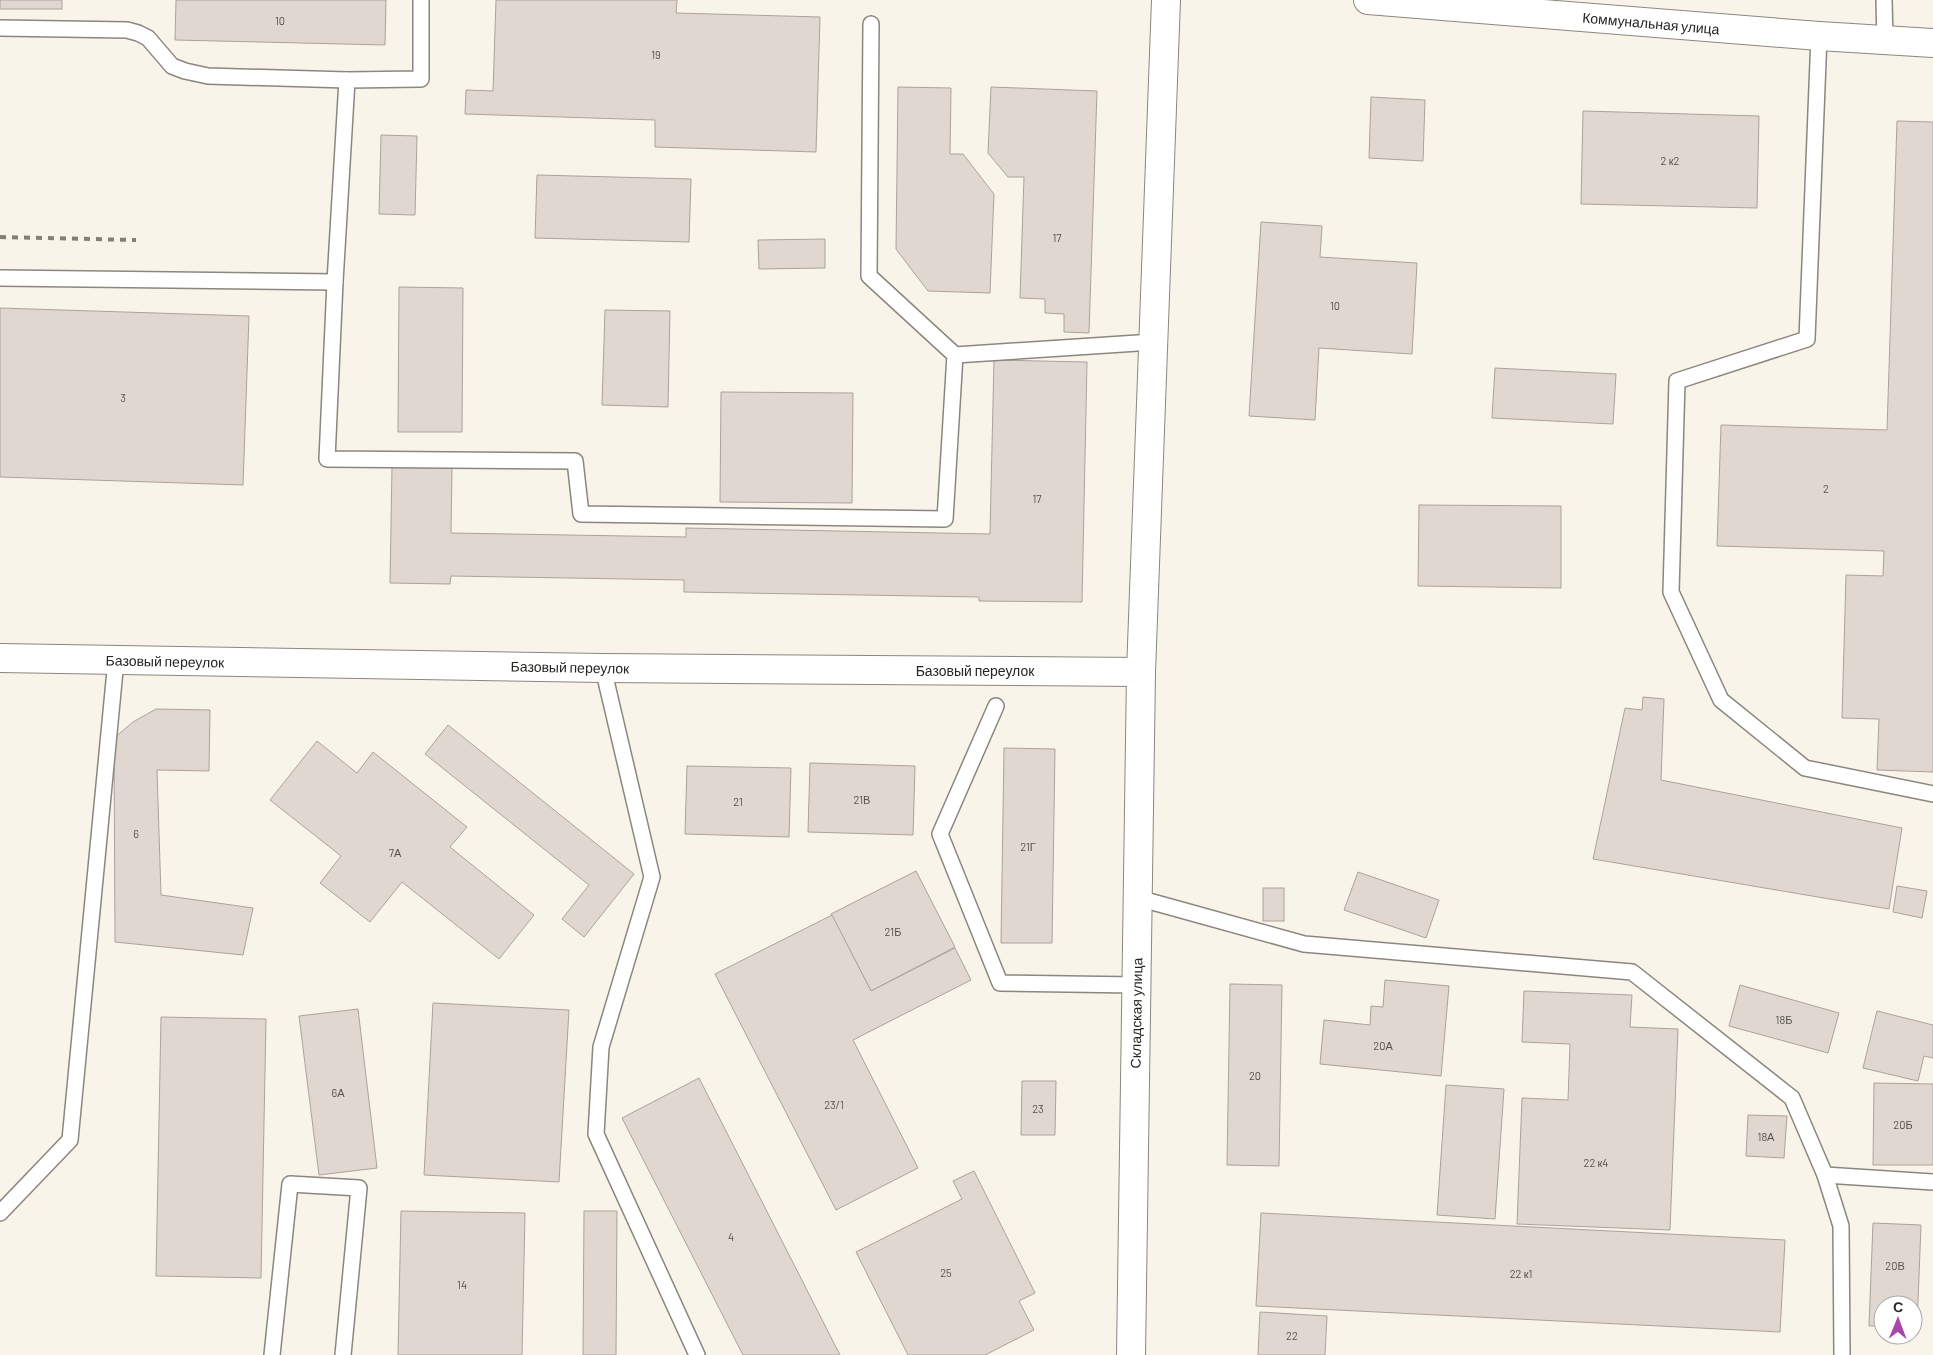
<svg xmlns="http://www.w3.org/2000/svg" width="1933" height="1355" font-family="Barlow,sans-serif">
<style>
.building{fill:#e0d7d0;stroke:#aba29c}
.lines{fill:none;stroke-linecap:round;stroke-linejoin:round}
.service-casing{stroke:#8b877e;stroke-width:18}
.minor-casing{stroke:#8b877e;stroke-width:30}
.service{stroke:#fff;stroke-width:15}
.minor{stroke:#fff;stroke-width:28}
.rail{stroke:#827f79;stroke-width:4;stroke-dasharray:6 6;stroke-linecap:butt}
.labels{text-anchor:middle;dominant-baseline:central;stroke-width:4;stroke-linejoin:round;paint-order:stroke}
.number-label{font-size:11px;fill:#55524e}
.street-label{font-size:14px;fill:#272522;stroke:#fff}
</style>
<rect width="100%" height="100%" fill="#f9f4ea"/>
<g class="building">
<rect x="0" y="0" width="62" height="9"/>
<path d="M176,0H386L385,45L175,40Z"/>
<path d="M496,0H677L676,13L820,17L816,152L655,147V120L465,114L466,90L493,91Z"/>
<path d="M898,87L951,88L950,154H963L994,194L990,293L928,291L896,249Z"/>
<path d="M991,87L1097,91L1089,333L1064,332V314L1045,313V299L1020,298L1024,177H1008L988,153Z"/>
<path d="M1371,97L1425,100L1423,161L1369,158Z"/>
<path d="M1583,111L1759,116L1757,208L1581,204Z"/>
<path d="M1897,121L1933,122V772L1877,770L1879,719L1842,718L1846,575L1883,576L1884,551L1717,546L1721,425L1887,430Z"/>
<path d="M381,135L417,136L415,215L379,214Z"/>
<path d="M537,175L691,179L689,242L535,238Z"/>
<path d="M1261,222L1322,226L1320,257L1417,263L1412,354L1319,348L1315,420L1249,416Z"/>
<path d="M825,239V268L759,269L758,240Z"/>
<path d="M399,287L463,288L462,432H398Z"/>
<path d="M0,308L249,316L243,485L0,477Z"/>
<path d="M605,310L670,311L668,407L602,405Z"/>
<path d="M994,360L1087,362L1082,602L979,601V597L684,592V580L451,576L450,584L390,583L392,467L452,468L451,533L686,537V528L990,534Z"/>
<path d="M1495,368L1616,374L1613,424L1492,418Z"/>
<path d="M721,392L853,393L852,503L720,502Z"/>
<path d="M1419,505L1561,506V588L1418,586Z"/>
<path d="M1643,697L1664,699L1661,780L1902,828L1889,909L1593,859L1625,708L1642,710Z"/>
<path d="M156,709L210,710L209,771L157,770L161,895L253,908L243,955L115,942L114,738L133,722Z"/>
<path d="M448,725L634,874L584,937L562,919L589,885L425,754Z"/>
<path d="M317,741L357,773L373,752L467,827L450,847L534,915L499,959L402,882L370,922L320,883L341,856L270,800Z"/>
<path d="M1004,748L1055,749L1052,943H1001Z"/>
<path d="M810,763L915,766L913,835L808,832Z"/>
<path d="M687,766L791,768L789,837L685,834Z"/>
<path d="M916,871L955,947L871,991L831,914Z"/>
<path d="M1358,872L1439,900L1426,938L1344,910Z"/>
<path d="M1897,886L1927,891L1922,918L1893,912Z"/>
<rect x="1263" y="888" width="21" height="33"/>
<path d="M832,915L871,991L955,948L971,980L853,1040L918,1168L836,1210L715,974Z"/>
<path d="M1385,980L1449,986L1441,1076L1320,1064L1324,1020L1370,1025L1371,1006L1383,1007Z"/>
<path d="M1230,984L1282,985L1279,1166L1227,1165Z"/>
<path d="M1740,985L1839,1013L1828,1053L1729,1026Z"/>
<path d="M1524,991L1632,995L1630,1027L1678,1029L1670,1230L1517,1224L1522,1098L1568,1100L1570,1044L1522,1042Z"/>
<path d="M433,1003L569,1010L559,1182L424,1175Z"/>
<path d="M358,1009L377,1168L319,1175L299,1016Z"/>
<path d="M1877,1011L1933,1025V1058L1924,1056L1918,1081L1863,1068Z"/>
<path d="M161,1017L266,1019L261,1278L156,1276Z"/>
<path d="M699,1078L840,1355H743L622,1118Z"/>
<path d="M1022,1081H1056L1055,1135H1021Z"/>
<path d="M1874,1083L1933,1084V1165H1873Z"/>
<path d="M1446,1085L1504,1089L1495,1219L1437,1215Z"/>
<path d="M1748,1115L1787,1116L1784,1158L1746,1156Z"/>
<path d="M974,1171L1035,1293L1019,1301L1034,1330L985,1355H908L856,1252L962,1199L953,1181Z"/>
<path d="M401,1211L525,1213L522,1355H398Z"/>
<path d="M584,1211H617L616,1355H583Z"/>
<path d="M1261,1213L1785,1240L1780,1332L1256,1306Z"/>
<path d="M1873,1223L1921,1225L1917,1327H1913V1305H1883V1326H1869Z"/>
<path d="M1260,1312L1327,1316L1325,1355H1258Z"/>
</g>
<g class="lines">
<defs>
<g id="service">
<path d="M1884,0L1885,41"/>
<path d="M871,24L869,276L955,355"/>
<path d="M0,28L127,30L138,33L148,38L172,66L185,71L208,76L347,80"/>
<path d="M1819,36L1807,339L1677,381L1671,592L1721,700L1805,768L1933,794"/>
<path d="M0,278L335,282L347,80L421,79V0"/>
<path d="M335,282L327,459L575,461L581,514L945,519L955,355L1153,342"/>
<path d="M603,668L652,877L601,1047L596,1134L697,1355"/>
<path d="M996,706L940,834L1000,983L1136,985"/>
<path d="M1138,898L1304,944L1632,972L1792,1098L1825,1175L1841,1226L1842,1355"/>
<path d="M1825,1175L1933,1182"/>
<path d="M0,1213L70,1140L116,660"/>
<path d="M272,1355L290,1184L359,1188L343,1355"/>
</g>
<g id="minor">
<path d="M1368,0L1819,36L1933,43"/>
<path d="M0,658L603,668L1141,672"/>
<path d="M1131,1355L1141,672L1166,0"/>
</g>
</defs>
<use href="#service" class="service-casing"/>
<use href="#minor" class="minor-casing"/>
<use href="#service" class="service"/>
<use href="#minor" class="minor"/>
<path class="rail" d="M0,237L136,240"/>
</g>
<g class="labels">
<g class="number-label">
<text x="280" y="20">10</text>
<text x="656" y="54">19</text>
<text x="1670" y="160">2 к2</text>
<text x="1057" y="237">17</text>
<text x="1335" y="305">10</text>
<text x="123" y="397">3</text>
<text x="1826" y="488">2</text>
<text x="1037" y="498">17</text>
<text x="862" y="799">21В</text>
<text x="738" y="801">21</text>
<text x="136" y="833">6</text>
<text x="1028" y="846">21Г</text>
<text x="395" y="852">7А</text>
<text x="893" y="931">21Б</text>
<text x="1784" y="1019">18Б</text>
<text x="1383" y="1045">20А</text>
<text x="1255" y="1075">20</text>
<text x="338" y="1092">6А</text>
<text x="834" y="1104">23/1</text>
<text x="1038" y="1108">23</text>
<text x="1903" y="1124">20Б</text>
<text x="1766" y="1136">18А</text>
<text x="1596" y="1162">22 к4</text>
<text x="731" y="1236">4</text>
<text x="1895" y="1265">20В</text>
<text x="946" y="1272">25</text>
<text x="1521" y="1273">22 к1</text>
<text x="462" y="1284">14</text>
<text x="1292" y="1335">22</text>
</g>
<g class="street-label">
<text transform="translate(1651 23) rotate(5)">Коммунальная улица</text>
<text transform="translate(165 661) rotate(1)">Базовый переулок</text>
<text transform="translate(570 667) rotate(1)">Базовый переулок</text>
<text x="975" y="670">Базовый переулок</text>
<text transform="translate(1136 1013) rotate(-89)">Складская улица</text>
</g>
</g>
<g transform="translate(1898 1320) rotate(1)"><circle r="24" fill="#ffffff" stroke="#a9a8a7"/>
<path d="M0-4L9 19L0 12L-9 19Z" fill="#a946ac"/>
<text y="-8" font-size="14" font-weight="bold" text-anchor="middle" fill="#272522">С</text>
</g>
</svg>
